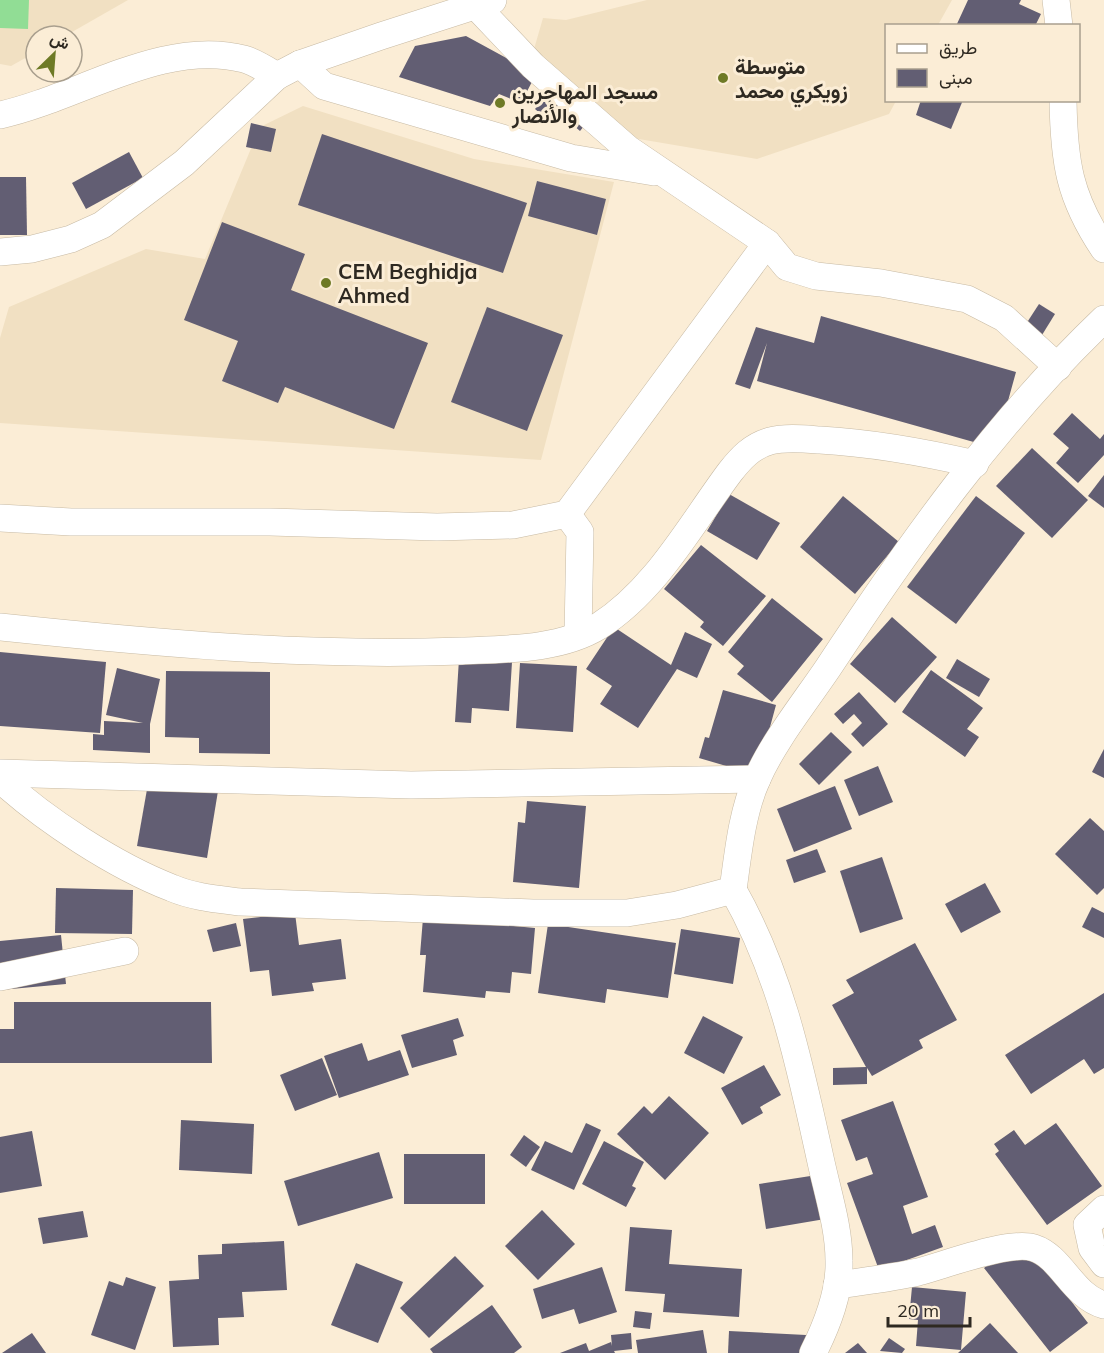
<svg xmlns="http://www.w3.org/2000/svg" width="1104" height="1353" font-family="Mulish,Vazirmatn,sans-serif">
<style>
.built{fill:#f1e0c2}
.green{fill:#91dd95}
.building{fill:#625e73}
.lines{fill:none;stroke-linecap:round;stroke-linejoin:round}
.minor-casing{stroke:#c7baa4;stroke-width:28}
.minor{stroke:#fff;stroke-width:27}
.poi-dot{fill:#6e7a26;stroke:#fbedd6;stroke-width:2}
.labels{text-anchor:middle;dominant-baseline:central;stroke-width:6;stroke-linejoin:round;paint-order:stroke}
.poi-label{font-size:21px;font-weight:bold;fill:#2e2921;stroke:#fbedd6;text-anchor:start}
</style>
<rect width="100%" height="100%" fill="#fbedd6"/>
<g class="built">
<path d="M0,0H128L65,36H36V52L11,66L0,64Z"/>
<path d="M647,0H952L938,25L886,26V100L896,101L889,114L757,159L633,138L532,56L543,18L566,20Z"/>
<path d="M303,106L474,159L614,182L541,460L0,423V338L9,307L146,249L205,259L260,127Z"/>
</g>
<path class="green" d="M0,0H29L28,29L0,28Z"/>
<g class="building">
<path d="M968,0H1021L1019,4L1041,14L1035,26H956Z"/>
<path d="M466,36L536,74L521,103L499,94L490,106L399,77L415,46Z"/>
<path d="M547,85L589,120L580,131L566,119L549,121L535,109L545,97L540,93Z"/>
<path d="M921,100H963L951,129L916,115Z"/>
<path d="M251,123L276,129L271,152L246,147Z"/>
<path d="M322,134L527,203L503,273L298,205Z"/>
<path d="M129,152L143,178L86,209L72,183Z"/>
<path d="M0,177H26L27,235H0Z"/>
<path d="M537,181L606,199L597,235L528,216Z"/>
<path d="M222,222L305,254L291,290L428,343L394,429L285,387L278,403L222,381L238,341L184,320Z"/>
<path d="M1039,304L1055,314L1042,335L1026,324Z"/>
<path d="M487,307L563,335L527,431L451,402Z"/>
<path d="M821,316L1016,372L995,448L757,381L767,343L750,389L735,384L756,327L814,343Z"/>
<path d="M1072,413L1100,439L1104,434V455L1078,483L1056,463L1069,448L1053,434Z"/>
<path d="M1032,448L1088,500L1052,538L996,486Z"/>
<path d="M1104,475V508L1088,496Z"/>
<path d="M729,494L780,523L757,560L707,531Z"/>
<path d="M843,496L899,542L855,594L800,547Z"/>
<path d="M976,496L1025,533L956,624L907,587Z"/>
<path d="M701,545L766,596L723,646L700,627L704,622L664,589Z"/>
<path d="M772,598L823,639L772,702L737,674L744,666L728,652Z"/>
<path d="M892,617L937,657L895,703L850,664Z"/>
<path d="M614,627L671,665L685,632L712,644L697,678L677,669L638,728L600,704L612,686L586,669Z"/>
<path d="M0,652L106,662L100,733L0,726Z"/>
<path d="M459,659L512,662L509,711L472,708L471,723L455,722Z"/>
<path d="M957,659L990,679L979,697L946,678Z"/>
<path d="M520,663L577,666L573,732L516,728Z"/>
<path d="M117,668L160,679L150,724V753L93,750V734L104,735V721L143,723L106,715Z"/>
<path d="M931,670L983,708L967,729L979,737L965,757L902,712Z"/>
<path d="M166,671L270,672V754L199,753V738L165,737Z"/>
<path d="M723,690L776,705L757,775L699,758L705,737L709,738Z"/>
<path d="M859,692L888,724L863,747L851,734L862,723L854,714L843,724L834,714Z"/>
<path d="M831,732L852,752L819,785L799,764Z"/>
<path d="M1104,749V778L1092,772Z"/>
<path d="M878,766L893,802L859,816L844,780Z"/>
<path d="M149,778L218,791L207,858L137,846Z"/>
<path d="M835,786L852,829L794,852L777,809Z"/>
<path d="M527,801L586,806L579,888L513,882L518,822L525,823Z"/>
<path d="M1090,818L1104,831V888L1097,895L1055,854Z"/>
<path d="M817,849L826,872L794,883L786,860Z"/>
<path d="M882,857L903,919L860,933L840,871Z"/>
<path d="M985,883L1001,912L961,933L945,904Z"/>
<path d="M56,888L133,890L132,934L55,933Z"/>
<path d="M1092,907L1104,913V938L1082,927Z"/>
<path d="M295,913L299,945L341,939L346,979L312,983L314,991L272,996L269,970L250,972L243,919Z"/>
<path d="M423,918L535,928L531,974L512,972L510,993L486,991L485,998L423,992L426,955H420Z"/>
<path d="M236,923L241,946L213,952L207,930Z"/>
<path d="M548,924L676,943L668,998L607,989L605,1003L538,993Z"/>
<path d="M681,929L740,938L733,984L674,974Z"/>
<path d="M61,935L66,984L0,990V941Z"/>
<path d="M915,943L957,1020L919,1040L923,1048L872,1076L867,1068V1084L833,1085V1068L866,1067L832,1005L854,993L846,980Z"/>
<path d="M1104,993V1068L1094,1074L1084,1059L1031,1094L1005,1055Z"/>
<path d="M14,1002H211L212,1063H0V1029H14Z"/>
<path d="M703,1016L743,1037L724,1074L684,1053Z"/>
<path d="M458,1018L464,1036L453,1040L457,1055L412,1068L401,1035Z"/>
<path d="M362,1043L368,1061L400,1050L409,1075L339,1098L324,1056Z"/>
<path d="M322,1058L337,1095L295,1111L280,1075Z"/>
<path d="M764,1065L781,1095L760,1107L763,1113L742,1125L721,1088Z"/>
<path d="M669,1096L709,1133L665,1180L617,1134L644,1106L652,1114Z"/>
<path d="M893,1101L928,1197L903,1206L912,1234L935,1225L943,1247L879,1270L847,1183L873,1174L867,1157L856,1161L841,1120Z"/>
<path d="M181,1120L254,1124L252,1174L179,1170Z"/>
<path d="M586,1123L601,1130L574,1190L531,1170L545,1141L572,1153Z"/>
<path d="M1056,1123L1102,1186L1047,1225L995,1154L999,1151L994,1144L1014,1130L1025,1145Z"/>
<path d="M32,1131L42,1186L0,1193V1137Z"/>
<path d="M524,1135L540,1147L526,1167L510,1155Z"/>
<path d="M604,1141L644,1162L632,1186L636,1188L626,1207L582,1184Z"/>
<path d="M379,1152L393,1198L298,1226L284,1181Z"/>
<rect x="404" y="1154" width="81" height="50"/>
<path d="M817,1175L825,1219L766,1229L759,1184Z"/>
<path d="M542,1210L575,1244L538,1280L505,1246Z"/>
<path d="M83,1211L88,1237L43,1244L38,1218Z"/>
<path d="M630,1227L672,1230L669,1264L742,1269L739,1317L663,1312L665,1294L625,1291Z"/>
<path d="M1026,1235L1058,1284L1088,1323L1050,1352L984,1268Z"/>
<path d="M284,1241L287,1290L242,1292L244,1317L218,1318L219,1345L173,1347L169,1281L199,1279L198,1255L222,1254V1244Z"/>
<path d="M455,1256L484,1286L429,1338L400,1308Z"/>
<path d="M356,1263L403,1282L378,1343L331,1325Z"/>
<path d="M602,1267L617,1312L579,1324L574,1309L542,1319L533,1289Z"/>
<path d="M126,1277L156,1287L135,1350L91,1335L109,1281L123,1286Z"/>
<path d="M912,1287L966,1292L961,1350L916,1346L918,1320L909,1319Z"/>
<path d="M492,1305L522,1347L514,1353H433L430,1349Z"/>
<path d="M635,1311L652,1313L650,1329L633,1327Z"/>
<path d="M990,1323L1018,1353H958Z"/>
<path d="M703,1330L707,1353H638L636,1340Z"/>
<path d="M729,1331L806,1335L805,1353H728Z"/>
<path d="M32,1333L46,1353H2Z"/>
<path d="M631,1333L632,1349L614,1351L615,1353H560L586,1343L589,1351L611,1342L612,1346L611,1335Z"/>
<path d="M889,1338L905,1349L902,1353L880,1351Z"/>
<path d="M858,1343L867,1353H845Z"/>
</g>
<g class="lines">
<defs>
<g id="minor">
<path d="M1056,0L1059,26"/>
<path d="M476,6L533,66L628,149L767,243L787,267L816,276L881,283L967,299L1004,318L1058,367"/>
<path d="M300,64L324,86L571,158L654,172"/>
<path d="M1063,100C1064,162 1069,197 1104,249"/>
<path d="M0,115C78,98 163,38 244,59C255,62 267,70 277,76"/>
<path d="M0,252L32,249L71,239L102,225L184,163L277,76L300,64L381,36L493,0"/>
<path d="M567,514L580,532L578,635"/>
<path d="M0,518L71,522H270L437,527L513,525L567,514L767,243"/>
<path d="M0,627C153,643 308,657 462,651C506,649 560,650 599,626C656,590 691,524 730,472C741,458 752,446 770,441C785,437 805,439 820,440C873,443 923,452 975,464"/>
<path d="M0,773L411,785L757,779"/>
<path d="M0,779C45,820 115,866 172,888C193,897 217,899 240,902L533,913H627L677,905L733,890C738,854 742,812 757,779C773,742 805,702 828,668C909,545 997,421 1104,319"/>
<path d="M733,890C782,976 800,1067 821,1162C828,1194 839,1228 839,1261C840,1293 827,1325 813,1353"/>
<path d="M0,977L125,951"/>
<path d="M1104,1209L1087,1225L1092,1248L1104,1264"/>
<path d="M837,1285C864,1281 892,1278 918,1272C945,1265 1010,1240 1034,1248C1062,1257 1072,1296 1104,1305"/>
</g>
</defs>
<use href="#minor" class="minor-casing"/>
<use href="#minor" class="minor"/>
</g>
<g class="poi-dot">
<circle cx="723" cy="78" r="6"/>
<circle cx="500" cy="103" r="6"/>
<circle cx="326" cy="283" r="6"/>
</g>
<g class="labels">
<g class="poi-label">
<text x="735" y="66">متوسطة<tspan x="735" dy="24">زويكري محمد</tspan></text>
<text x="512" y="91">مسجد المهاجرين<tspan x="512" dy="24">والأنصار</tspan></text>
<text x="338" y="271">CEM Beghidja<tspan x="338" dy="24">Ahmed</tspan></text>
</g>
</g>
<rect x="885" y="24" width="195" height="78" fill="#fbedd6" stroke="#a99f8e" stroke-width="1.5"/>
<rect x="897" y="44" width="30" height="9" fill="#ffffff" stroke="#a99f8e" stroke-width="1.5"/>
<text x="939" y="54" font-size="18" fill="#2e2921">طريق</text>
<rect x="897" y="69" width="30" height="18" fill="#625e73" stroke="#a99f8e" stroke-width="1.5"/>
<text x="939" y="84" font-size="18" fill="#2e2921">مبنى</text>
<g transform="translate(54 54) rotate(25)"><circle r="28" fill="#fbedd6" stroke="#a99f8e" stroke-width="1.5"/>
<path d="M0-4.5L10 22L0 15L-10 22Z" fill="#6e7a26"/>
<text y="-9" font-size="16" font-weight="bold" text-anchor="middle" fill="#2e2921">ش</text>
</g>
<path d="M888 1317v9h82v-9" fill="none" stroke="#2e2921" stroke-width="3"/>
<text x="897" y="1317" font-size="18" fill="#2e2921" stroke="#fbedd6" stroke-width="4.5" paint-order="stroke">20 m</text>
</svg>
